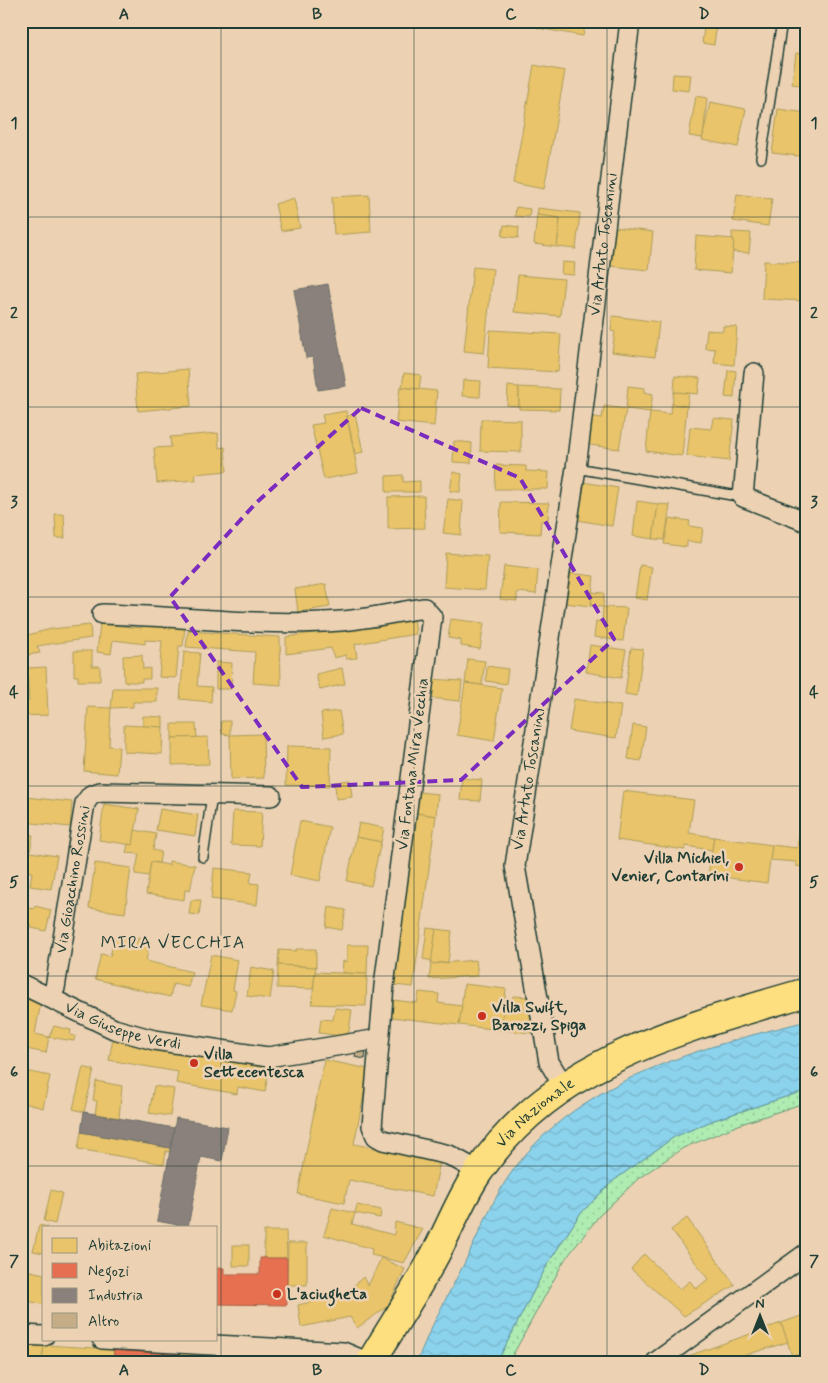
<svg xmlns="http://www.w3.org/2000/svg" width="828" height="1383" font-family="Mynerve,sans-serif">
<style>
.grass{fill:url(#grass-dots);stroke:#679473}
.water{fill:url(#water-waves);stroke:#6096a2}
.homes{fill:#e9c46a;stroke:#ac9c5a}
.shops{fill:#e76f51;stroke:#ab6048}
.industry{fill:#8a817c;stroke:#6a6d66}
.building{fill:#c5ae87;stroke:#1f3d34}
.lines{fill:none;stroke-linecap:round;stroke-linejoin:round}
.service-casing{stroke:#1f3d34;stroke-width:12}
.minor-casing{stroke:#1f3d34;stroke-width:22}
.primary-casing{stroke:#1f3d34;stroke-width:31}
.service{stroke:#ecd2b3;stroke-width:9}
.minor{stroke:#ecd2b3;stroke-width:19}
.primary{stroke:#fedf80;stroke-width:28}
.marked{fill:none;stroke:#7b2cbf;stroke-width:4;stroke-dasharray:10 6;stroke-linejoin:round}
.grid{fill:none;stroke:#1f3d34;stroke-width:1;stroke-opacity:0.55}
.poi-dot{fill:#c8321e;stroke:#ecd2b3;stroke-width:2}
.labels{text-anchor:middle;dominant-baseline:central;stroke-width:5;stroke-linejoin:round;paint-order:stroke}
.street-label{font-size:16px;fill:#1f3d34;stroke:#ecd2b3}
.poi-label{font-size:16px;font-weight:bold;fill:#1f3d34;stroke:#ecd2b3;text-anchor:start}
.neighbourhood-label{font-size:18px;letter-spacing:1px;fill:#1f3d34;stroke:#ecd2b3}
.neatline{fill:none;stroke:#1f3d34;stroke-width:2}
.grid-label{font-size:16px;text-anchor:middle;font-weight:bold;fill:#1f3d34}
</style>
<defs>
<pattern id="grass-dots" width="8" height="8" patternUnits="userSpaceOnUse" patternTransform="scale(1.25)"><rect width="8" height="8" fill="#afecb2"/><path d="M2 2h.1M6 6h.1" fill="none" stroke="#96cb9a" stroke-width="1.8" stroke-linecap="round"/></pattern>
<pattern id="water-waves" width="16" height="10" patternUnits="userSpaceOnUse" patternTransform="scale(1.25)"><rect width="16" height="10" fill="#8bd2ec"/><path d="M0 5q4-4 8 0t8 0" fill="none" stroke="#78b5cb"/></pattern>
</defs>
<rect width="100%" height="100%" fill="#ecd2b3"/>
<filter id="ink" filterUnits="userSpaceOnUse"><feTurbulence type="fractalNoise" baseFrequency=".02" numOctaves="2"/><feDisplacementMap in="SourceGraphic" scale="10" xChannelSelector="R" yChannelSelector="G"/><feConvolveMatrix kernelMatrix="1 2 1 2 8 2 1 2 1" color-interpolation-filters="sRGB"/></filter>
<g filter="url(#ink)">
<path class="grass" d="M807,1090V1102L741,1124L683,1148L639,1178L599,1216L564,1261L509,1362H497L547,1265L580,1214L613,1181L674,1137L714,1120Z"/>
<path class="water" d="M807,1021V1090L714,1120L674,1137L613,1181L580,1214L547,1265L497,1362H417C429,1329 447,1297 463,1266C479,1234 493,1197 514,1169C581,1078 703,1047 807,1021Z"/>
<g class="homes">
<path d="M538,21H586L583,36L537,28Z"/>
<path d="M704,27L716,29L714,45L702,43Z"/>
<path d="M796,53L807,55V86L792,84Z"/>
<path d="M534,65L565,71L544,189L513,183Z"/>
<path d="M673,74L691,75L689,91L672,89Z"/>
<path d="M696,96L707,98L703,138L689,136Z"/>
<path d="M710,102L746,109L738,147L702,140Z"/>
<path d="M778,109L807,113V157L772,153Z"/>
<path d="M737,194L772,199L768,226L733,221Z"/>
<path d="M369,195L371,232L334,235L332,197Z"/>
<path d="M294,198L300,228L281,231L275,204Z"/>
<path d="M516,207L530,209L529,217L515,216Z"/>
<path d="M538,208L580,213L576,249L557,247L560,218L537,215Z"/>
<path d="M537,215L560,218L557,247L534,244Z"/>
<path d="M504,225L519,227L518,238L502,236Z"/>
<path d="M614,227L653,232L649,270L610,266Z"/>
<path d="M732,232L751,233L749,253L733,252Z"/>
<path d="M696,236L734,239L731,273L694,270Z"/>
<path d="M764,261L807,263V301L762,299Z"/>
<path d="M562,262L575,263L574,275L561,274Z"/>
<path d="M473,267L493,269L484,353L464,351Z"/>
<path d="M518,275L564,279L560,316L514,312Z"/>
<path d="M613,316L659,322L655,357L612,352L615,332L611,331Z"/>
<path d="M723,326L737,327L734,365L714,363L715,349L705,348L707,330L723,331Z"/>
<path d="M490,330L561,334L558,372L488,368Z"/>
<path d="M188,369L191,406L138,411L135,374Z"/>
<path d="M728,370L736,371L734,398L725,397Z"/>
<path d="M404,373L421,375L419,389L402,387Z"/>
<path d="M675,376L700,378L698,394L674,392Z"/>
<path d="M463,380L481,381L480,397L462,396Z"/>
<path d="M508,386L519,387V406L507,405Z"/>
<path d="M628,386L645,388L644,392L653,394L650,412L626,409Z"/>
<path d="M400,387L437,391L434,426L396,422Z"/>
<path d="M519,387L560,389L559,410L519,409Z"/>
<path d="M674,392L689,393L687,406L672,404Z"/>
<path d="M672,404L687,406L682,456L646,451L650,412L670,414Z"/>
<path d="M604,406L626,409L619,449L583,444L587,416L602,418Z"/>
<path d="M346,411L358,473L324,479L311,425L324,423L322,415Z"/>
<path d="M355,414L363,452L355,454L347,416Z"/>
<path d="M713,418L734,420L729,461L687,456L690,427L711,429Z"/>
<path d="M481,419L521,420V452L480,451Z"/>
<path d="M218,433L219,448L225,447L227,471L195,474L196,480L157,483L154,448L171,447L170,437Z"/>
<path d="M454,441L472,443L471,463L453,462Z"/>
<path d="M496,465L526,466V471L549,472L548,489H495Z"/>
<path d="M453,472L462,474L460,492L450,491Z"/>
<path d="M403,475V482L420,481V492H386V476Z"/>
<path d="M583,482L618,488L612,526L577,520Z"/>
<path d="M424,496L425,528L388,529V497Z"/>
<path d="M448,499L463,501L461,535L443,533Z"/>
<path d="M637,501L658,504L653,539L633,536Z"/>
<path d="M501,502L549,503L548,521H541L540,534L500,532Z"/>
<path d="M658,504L670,505L665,540L653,539Z"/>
<path d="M55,514H64L65,538H56Z"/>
<path d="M669,518L690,521L689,526L703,528L701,543L687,541V547L664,544Z"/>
<path d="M446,553L488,556L485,590L444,587Z"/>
<path d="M640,565L652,567L647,600L635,598Z"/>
<path d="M504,566L538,570L536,594L517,592V601L500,599Z"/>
<path d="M568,573L594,576L591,606L564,603Z"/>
<path d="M326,584L330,607L298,612L295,589Z"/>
<path d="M592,592L604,593L603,607L591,606Z"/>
<path d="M603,607L627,608L623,641L594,637L596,621L602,622Z"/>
<path d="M414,618L416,634L355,644L357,658L346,659V655L334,658L331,648L286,654V637Z"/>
<path d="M451,619L484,623L480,649L461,646V640L448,638Z"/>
<path d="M142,623L185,626L183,646H179L176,678L159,677L162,641L145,640V644L113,640L111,654L97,652L100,624L142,628Z"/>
<path d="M90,625L91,638L37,646L40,653L27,655L24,636L51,629Z"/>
<path d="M188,631L280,637L281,685L253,683L255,652L186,647Z"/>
<path d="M590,645L626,650L621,678L586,672Z"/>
<path d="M631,648L643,649L637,696L625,694Z"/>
<path d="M74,651H92V666H100V681H78V676H74Z"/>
<path d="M184,652L200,653L197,686L212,687L211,702L180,699Z"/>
<path d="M142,655L143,669L150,668V679H142V682H124L123,656Z"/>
<path d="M468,659L485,661L482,685L465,683Z"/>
<path d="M216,662L232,663L231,689H216Z"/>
<path d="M487,666L508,669L506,684L486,681Z"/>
<path d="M46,667L48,715L23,716L22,701H29L27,668Z"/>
<path d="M342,668L345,684L320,690L316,674Z"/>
<path d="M430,679L462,681L460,701L429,698Z"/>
<path d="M465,683L502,688L494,741L457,735Z"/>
<path d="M113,688H157V702H133V707L111,708Z"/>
<path d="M574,699L621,706L616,738L569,731Z"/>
<path d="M88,707L111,708L109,746L119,747L117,774L84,771Z"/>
<path d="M339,711L343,734L324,737L321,713Z"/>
<path d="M143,716L163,717V727L143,726Z"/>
<path d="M221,721H230V735L222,734Z"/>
<path d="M172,724H196L197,738H172Z"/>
<path d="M124,725L163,727L162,754L124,752Z"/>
<path d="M633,725L646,727L641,761L628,759Z"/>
<path d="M263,734L264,778L231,779L230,735Z"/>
<path d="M208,737L209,764L172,765V738Z"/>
<path d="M287,746L331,747L330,786L286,785Z"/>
<path d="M462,778L482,780L480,801L460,800Z"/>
<path d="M350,780L352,797L336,799L335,782Z"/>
<path d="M623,791L694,800L689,833L714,837L712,850L685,846V850L617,840Z"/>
<path d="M419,792L438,794L436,816L416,813Z"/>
<path d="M26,797L72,802L70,827L23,822Z"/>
<path d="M104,804L139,809L133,845L99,840Z"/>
<path d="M160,809L198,815L195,836L156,830Z"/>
<path d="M233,811L262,812L260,846L231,845Z"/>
<path d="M416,813L436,816L413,987L394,985Z"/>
<path d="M802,817L807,818V868L796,866V862L770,860L772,845L797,848Z"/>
<path d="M300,821L330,827L320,881L290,875Z"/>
<path d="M359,823L384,828L381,842L356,837Z"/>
<path d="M135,830L156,834L153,850L161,852L159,863L151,862L149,876L135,874L139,854L126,853L128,844L133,845Z"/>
<path d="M23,833L33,835L30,852L57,856L51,889L30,886L32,872L21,871Z"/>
<path d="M356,837L381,842L371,886L347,881Z"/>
<path d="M714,837L772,845L767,883L708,875Z"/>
<path d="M169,861L195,865L190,891L185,890L184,900L146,894L151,862L169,865Z"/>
<path d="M95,863L131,868L125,913L89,908Z"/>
<path d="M214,868L252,872L250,883L259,884L257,905L211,899Z"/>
<path d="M191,900H201L199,915L189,914Z"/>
<path d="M35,906L51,910L46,931L31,928L32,925L21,923L24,907L34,909Z"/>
<path d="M329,907L346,910L342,930L326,927Z"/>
<path d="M427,928L436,929L432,961L423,959Z"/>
<path d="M436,929L452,931L448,962L431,964Z"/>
<path d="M115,937L137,942L138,938L150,941L146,961L192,972L188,987L173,984L170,997L95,979L101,954L110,956Z"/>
<path d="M347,945H368L367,974L342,973L343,961L347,962Z"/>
<path d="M296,949H316V967L278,965L279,950L296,951Z"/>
<path d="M211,955L238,960L233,990L236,991L232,1010L201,1005Z"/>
<path d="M476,960L478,976L429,979L431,964Z"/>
<path d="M278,965L316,967L313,989L277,988Z"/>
<path d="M251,967L274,971L270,999L247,996Z"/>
<path d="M315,972L367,974L366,1006L312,1004Z"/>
<path d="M464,984L506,989L501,1030L459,1025Z"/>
<path d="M419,992L439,994L438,1003L462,1006L459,1025L391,1017L393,1000L417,1003Z"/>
<path d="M513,996L531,997L535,1010L511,1007Z"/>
<path d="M21,998L41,1002L35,1034L49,1037L46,1053L21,1048Z"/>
<path d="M504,1007L535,1010L532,1033L501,1030Z"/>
<path d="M335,1008L352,1010L347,1044L333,1042L334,1035L319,1033L321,1019L333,1020Z"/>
<path d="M54,1026L71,1030L70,1035L75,1036L74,1041L49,1037Z"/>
<path d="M113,1038L278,1067L276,1076L268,1075L265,1092L238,1087L237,1094L176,1083L178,1072L109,1060Z"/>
<path d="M324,1060L369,1069L354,1144L440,1161L433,1196L349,1180L344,1203L298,1194Z"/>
<path d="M83,1067L94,1070L84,1112L73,1109Z"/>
<path d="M21,1070L50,1076L43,1108L24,1103L21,1109Z"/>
<path d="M96,1081L122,1086L119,1118L95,1114L97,1101L93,1100Z"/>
<path d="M154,1086L174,1089L170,1116L149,1113Z"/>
<path d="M81,1132L170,1148L169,1152L166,1151L164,1164L78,1149Z"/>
<path d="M51,1190L62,1193L55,1224L44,1221Z"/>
<path d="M21,1205H25L21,1224Z"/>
<path d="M357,1205L381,1210L380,1218L355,1213Z"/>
<path d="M332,1208L355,1213L352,1224L394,1235L395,1222L423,1229L404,1263L371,1255L372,1249L324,1235Z"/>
<path d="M687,1218L735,1285L684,1316L631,1269L644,1254L680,1289L690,1281L696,1289L708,1279L671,1230Z"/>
<path d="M39,1225L48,1227H44V1253L33,1251Z"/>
<path d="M264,1231H286L287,1258H264Z"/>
<path d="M288,1243H307V1285H287Z"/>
<rect x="233" y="1245" width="16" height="21"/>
<path d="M381,1258L405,1269L388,1306L357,1328L350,1317L301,1327L298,1305L345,1294L363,1277L368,1286Z"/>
<path d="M21,1269L44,1274V1305L21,1299Z"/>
<path d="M807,1314V1352L792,1356L781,1323Z"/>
<path d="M781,1323L788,1342L723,1362H678L677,1360Z"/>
<path d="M21,1343L44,1345L42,1362H21Z"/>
<path d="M44,1345L114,1349L113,1362H42Z"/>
<path d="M180,1353L228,1357L227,1362H179Z"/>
</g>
<g class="shops">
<path d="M260,1258H287V1305L217,1304L216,1338V1268H224V1274H260Z"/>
<path d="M114,1349L180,1353L179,1362H113Z"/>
</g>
<g class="industry">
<path d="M328,284L346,386L318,390L313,357L306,358L294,290Z"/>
<path d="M84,1112L174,1128L170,1148L81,1132Z"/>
<path d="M176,1118L228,1127L222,1161L201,1157L188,1227L157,1221Z"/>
</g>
<path class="building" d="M357,1048L366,1050L365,1059L355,1057Z"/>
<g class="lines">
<defs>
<g id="service">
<path d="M761,158L782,21"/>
<path d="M576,468L743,497"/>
<path d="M203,857L212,795"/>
</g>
<g id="minor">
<path d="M754,373L743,497L807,522"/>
<path d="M102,614C181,616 261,627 341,621C368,619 396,612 424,608L432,617L384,986L372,1126L376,1136L383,1140L449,1155L478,1171"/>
<path id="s1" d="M21,984L114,1029L154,1040L268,1057L379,1039"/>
<path id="s2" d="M51,997L55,988L85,803L91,795L100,792L271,796"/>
<path id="s3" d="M563,1085L549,1062L515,866L576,468L630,21"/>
<path d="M21,1335L44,1336"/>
<path d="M102,1339L343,1352L367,1362"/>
<path d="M656,1362L807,1253"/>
</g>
<g id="primary">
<path id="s4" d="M371,1362C393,1325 417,1289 437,1251C451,1225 462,1195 479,1171C554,1059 685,1028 807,992"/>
</g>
</defs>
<use href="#service" class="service-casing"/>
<use href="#minor" class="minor-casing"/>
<use href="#primary" class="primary-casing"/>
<use href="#service" class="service"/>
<use href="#minor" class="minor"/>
<use href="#primary" class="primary"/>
</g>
</g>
<path class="marked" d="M361,408L520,478L614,639L461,780L302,787L170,597L256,503Z"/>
<path class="grid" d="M221,21V1362M414,21V1362M607,21V1362M21,217H807M21,407H807M21,597H807M21,786H807M21,976H807M21,1166H807"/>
<g class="poi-dot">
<circle cx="739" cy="867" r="5"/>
<circle cx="482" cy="1016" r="5"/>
<circle cx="194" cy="1063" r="5"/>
<circle cx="277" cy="1294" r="5"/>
</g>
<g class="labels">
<g class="street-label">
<text stroke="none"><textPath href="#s3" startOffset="854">Via Artuto Toscanini</textPath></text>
<text transform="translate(413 764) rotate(-83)">Via Fontana Mira Vecchia</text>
<text stroke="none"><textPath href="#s3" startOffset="314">Via Artuto Toscanini</textPath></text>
<text stroke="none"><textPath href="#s2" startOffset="120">Via Gioacchino Rossini</textPath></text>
<text stroke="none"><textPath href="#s1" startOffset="111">Via Giuseppe Verdi</textPath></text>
<text stroke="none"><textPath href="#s4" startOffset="301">Via Nazionale</textPath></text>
</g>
<g class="poi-label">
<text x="729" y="858" text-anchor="end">Villa Michiel,<tspan x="729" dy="18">Venier, Contarini</tspan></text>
<text x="492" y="1007">Villa Swift,<tspan x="492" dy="18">Barozzi, Spiga</tspan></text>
<text x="204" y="1054">Villa<tspan x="204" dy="18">Settecentesca</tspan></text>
<text x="287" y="1294">L'aciugheta</text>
</g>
<g class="neighbourhood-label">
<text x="173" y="943">MIRA VECCHIA</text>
</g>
</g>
<rect width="828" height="1383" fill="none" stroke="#ecd2b3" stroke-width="55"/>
<rect x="42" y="1226" width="175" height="115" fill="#ecd2b3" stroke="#9a9680"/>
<rect x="52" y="1238" width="25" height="15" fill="#e9c46a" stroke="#9a9680"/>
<text x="88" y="1250" font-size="15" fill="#1f3d34">Abitazioni</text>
<rect x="52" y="1263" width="25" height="15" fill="#e76f51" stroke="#9a9680"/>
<text x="88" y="1276" font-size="15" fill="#1f3d34">Negozi</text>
<rect x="52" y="1288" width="25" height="15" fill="#8a817c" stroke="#9a9680"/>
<text x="88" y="1300" font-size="15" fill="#1f3d34">Industria</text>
<rect x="52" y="1313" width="25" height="15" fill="#c5ae87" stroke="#9a9680"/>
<text x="88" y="1326" font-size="15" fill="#1f3d34">Altro</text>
<g transform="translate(760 1316)" stroke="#ecd2b3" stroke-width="4" paint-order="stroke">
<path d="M0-4L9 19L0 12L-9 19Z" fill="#1f3d34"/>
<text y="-8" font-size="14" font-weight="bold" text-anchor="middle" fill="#1f3d34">N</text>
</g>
<rect x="28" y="28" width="772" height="1328" class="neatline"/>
<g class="grid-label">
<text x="124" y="19">A</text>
<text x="317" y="19">B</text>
<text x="511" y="19">C</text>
<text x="704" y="19">D</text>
<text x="14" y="128">1</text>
<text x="814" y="128">1</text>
<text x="14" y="318">2</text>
<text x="814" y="318">2</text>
<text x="14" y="507">3</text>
<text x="814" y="507">3</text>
<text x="14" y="697">4</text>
<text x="814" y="697">4</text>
<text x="14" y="887">5</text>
<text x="814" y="887">5</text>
<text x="14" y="1077">6</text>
<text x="814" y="1077">6</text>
<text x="14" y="1266">7</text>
<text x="814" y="1266">7</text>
<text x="124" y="1375">A</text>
<text x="317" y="1375">B</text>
<text x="511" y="1375">C</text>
<text x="704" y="1375">D</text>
</g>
</svg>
